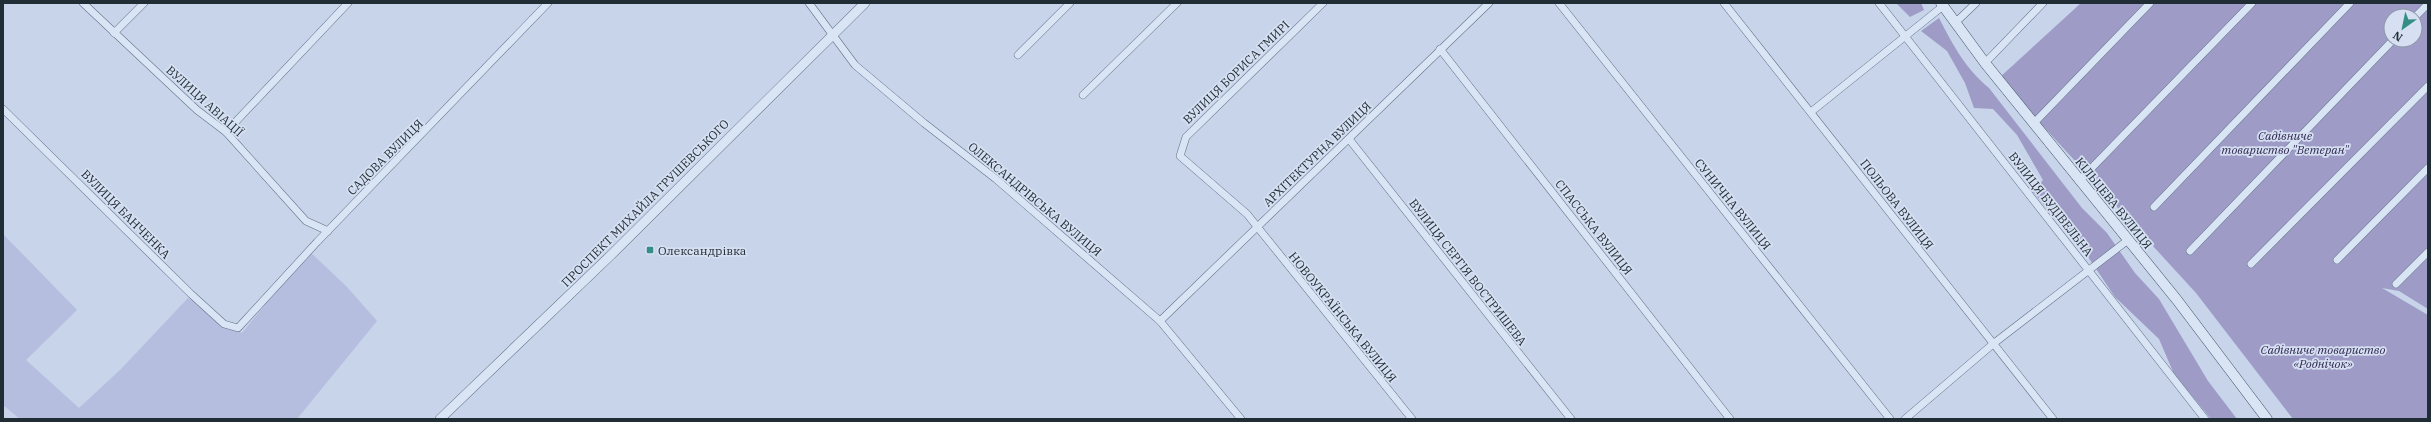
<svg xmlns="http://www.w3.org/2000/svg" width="2431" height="422" font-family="'IBM Plex Serif',serif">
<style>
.farmland{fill:#b5bedf}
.green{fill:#9e9cc7;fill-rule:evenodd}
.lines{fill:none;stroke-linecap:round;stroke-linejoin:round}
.minor-casing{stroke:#5e7284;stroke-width:8}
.tertiary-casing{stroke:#5e7284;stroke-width:10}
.secondary-casing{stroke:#415666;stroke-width:11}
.minor{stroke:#d9e4f5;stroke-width:7}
.tertiary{stroke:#d9e4f5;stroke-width:9}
.secondary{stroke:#d9e4f5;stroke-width:10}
.poi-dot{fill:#348d86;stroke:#d6e0f2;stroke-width:1.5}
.labels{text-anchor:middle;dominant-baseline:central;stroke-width:3.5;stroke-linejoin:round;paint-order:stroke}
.street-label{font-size:12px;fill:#202d35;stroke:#d6e0f2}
.park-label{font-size:12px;font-style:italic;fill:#302950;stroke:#d6e0f2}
.poi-label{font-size:12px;fill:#202d35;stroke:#d6e0f2;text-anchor:start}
</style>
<rect width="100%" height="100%" fill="#c7d4ea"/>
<path class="farmland" d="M3,234L77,310L26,360L79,408L121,369L188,298L242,333L309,251L347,287L377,321L297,419H20L3,405Z"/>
<g class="green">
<path d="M1896,3H1921L1924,10L1910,17Z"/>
<path d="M2081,3H2428V309L2399,291L2382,288L2428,315V419H2293L2196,293L1999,78ZM2391,16H2415V40H2391Z"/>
<path d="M1939,18C1953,45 1965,68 1989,88L2082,208L2107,233L2135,273L2159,299L2208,381L2237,419H2211L2174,374L2159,339L2115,297L2086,254L2033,192L2043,180L2017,135L1993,109L1974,108L1965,83L1947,51L1921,31Z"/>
</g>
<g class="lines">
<defs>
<g id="minor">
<path d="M83,3L197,110L226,132L306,221L328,231"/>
<path d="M809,3L855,65L924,123L996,179L1160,321L1241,419"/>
<path d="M1323,3L1186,137L1180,156L1247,214L1412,419"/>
<path d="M1559,3L1890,419"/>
<path d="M1724,3L2053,419"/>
<path d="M1879,3L2205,419"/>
<path d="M2415,17L2428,4"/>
<path d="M1955,23L1976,3"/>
<path d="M114,33L144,3"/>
<path d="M1440,49L1730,419"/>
<path d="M1018,55L1070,3"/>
<path d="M1985,63L2043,3"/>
<path d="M1083,95L1177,3"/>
<path d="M3,109L191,294L224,324L238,328L317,242L548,3"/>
<path d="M1811,112L1943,6"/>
<path d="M2034,123L2150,3"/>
<path d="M226,132L348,3"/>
<path d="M1349,139L1571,419"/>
<path d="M2079,181L2252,3"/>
<path d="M2154,207L2350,3"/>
<path d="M2190,251L2393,40"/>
<path d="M2337,260L2428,168"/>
<path d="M2251,264L2428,86"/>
<path d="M2396,284L2428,252"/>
<path d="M1160,321L1489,3"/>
<path d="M1905,419L1993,344L2128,240"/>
</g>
<path id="tertiary" d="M440,419L611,255L865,3"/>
<path id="secondary" d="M1941,3L1985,63L2177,300L2267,419"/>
</defs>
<use href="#minor" class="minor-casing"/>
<use href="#tertiary" class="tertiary-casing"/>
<use href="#secondary" class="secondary-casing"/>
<use href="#minor" class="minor"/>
<use href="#tertiary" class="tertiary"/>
<use href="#secondary" class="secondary"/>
</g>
<rect class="poi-dot" x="646" y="246" width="8" height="8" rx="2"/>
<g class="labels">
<g class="street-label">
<text transform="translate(1236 72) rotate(-44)">ВУЛИЦЯ БОРИСА ГМИРІ</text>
<text transform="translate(205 101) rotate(42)">ВУЛИЦЯ АВІАЦІЇ</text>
<text transform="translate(1317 154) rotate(-44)">АРХІТЕКТУРНА ВУЛИЦЯ</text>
<text transform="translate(385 157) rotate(-45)">САДОВА ВУЛИЦЯ</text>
<text transform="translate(1035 199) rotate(40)">ОЛЕКСАНДРІВСЬКА ВУЛИЦЯ</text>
<text transform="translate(645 203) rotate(-45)">ПРОСПЕКТ МИХАЙЛА ГРУШЕВСЬКОГО</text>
<text transform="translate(2114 203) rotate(51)">КІЛЬЦЕВА ВУЛИЦЯ</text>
<text transform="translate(1733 204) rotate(51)">СУНИЧНА ВУЛИЦЯ</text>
<text transform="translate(1897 204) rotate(52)">ПОЛЬОВА ВУЛИЦЯ</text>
<text transform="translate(2051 204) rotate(52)">ВУЛИЦЯ БУДІВЕЛЬНА</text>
<text transform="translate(126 214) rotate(45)">ВУЛИЦЯ БАНЧЕНКА</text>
<text transform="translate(1594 227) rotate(52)">СПАССЬКА ВУЛИЦЯ</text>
<text transform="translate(1468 272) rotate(52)">ВУЛИЦЯ СЕРГІЯ ВОСТРИШЕВА</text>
<text transform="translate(1343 317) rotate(51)">НОВОУКРАЇНСЬКА ВУЛИЦЯ</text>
</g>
<g class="park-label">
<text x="2285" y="135">Садівниче<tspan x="2285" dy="14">товариство "Ветеран"</tspan></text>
<text x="2323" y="349">Садівниче товариство<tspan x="2323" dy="14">«Роднічок»</tspan></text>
</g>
<g class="poi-label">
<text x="658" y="250">Олександрівка</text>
</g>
</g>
<rect width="2431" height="422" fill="none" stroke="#202d35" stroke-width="8"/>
<g transform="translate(2403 28) rotate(213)"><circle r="19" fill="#d6e0f2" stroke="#8d98a6"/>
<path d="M0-3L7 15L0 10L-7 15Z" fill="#348d86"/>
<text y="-6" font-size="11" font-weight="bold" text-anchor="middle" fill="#202d35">N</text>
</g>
</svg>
